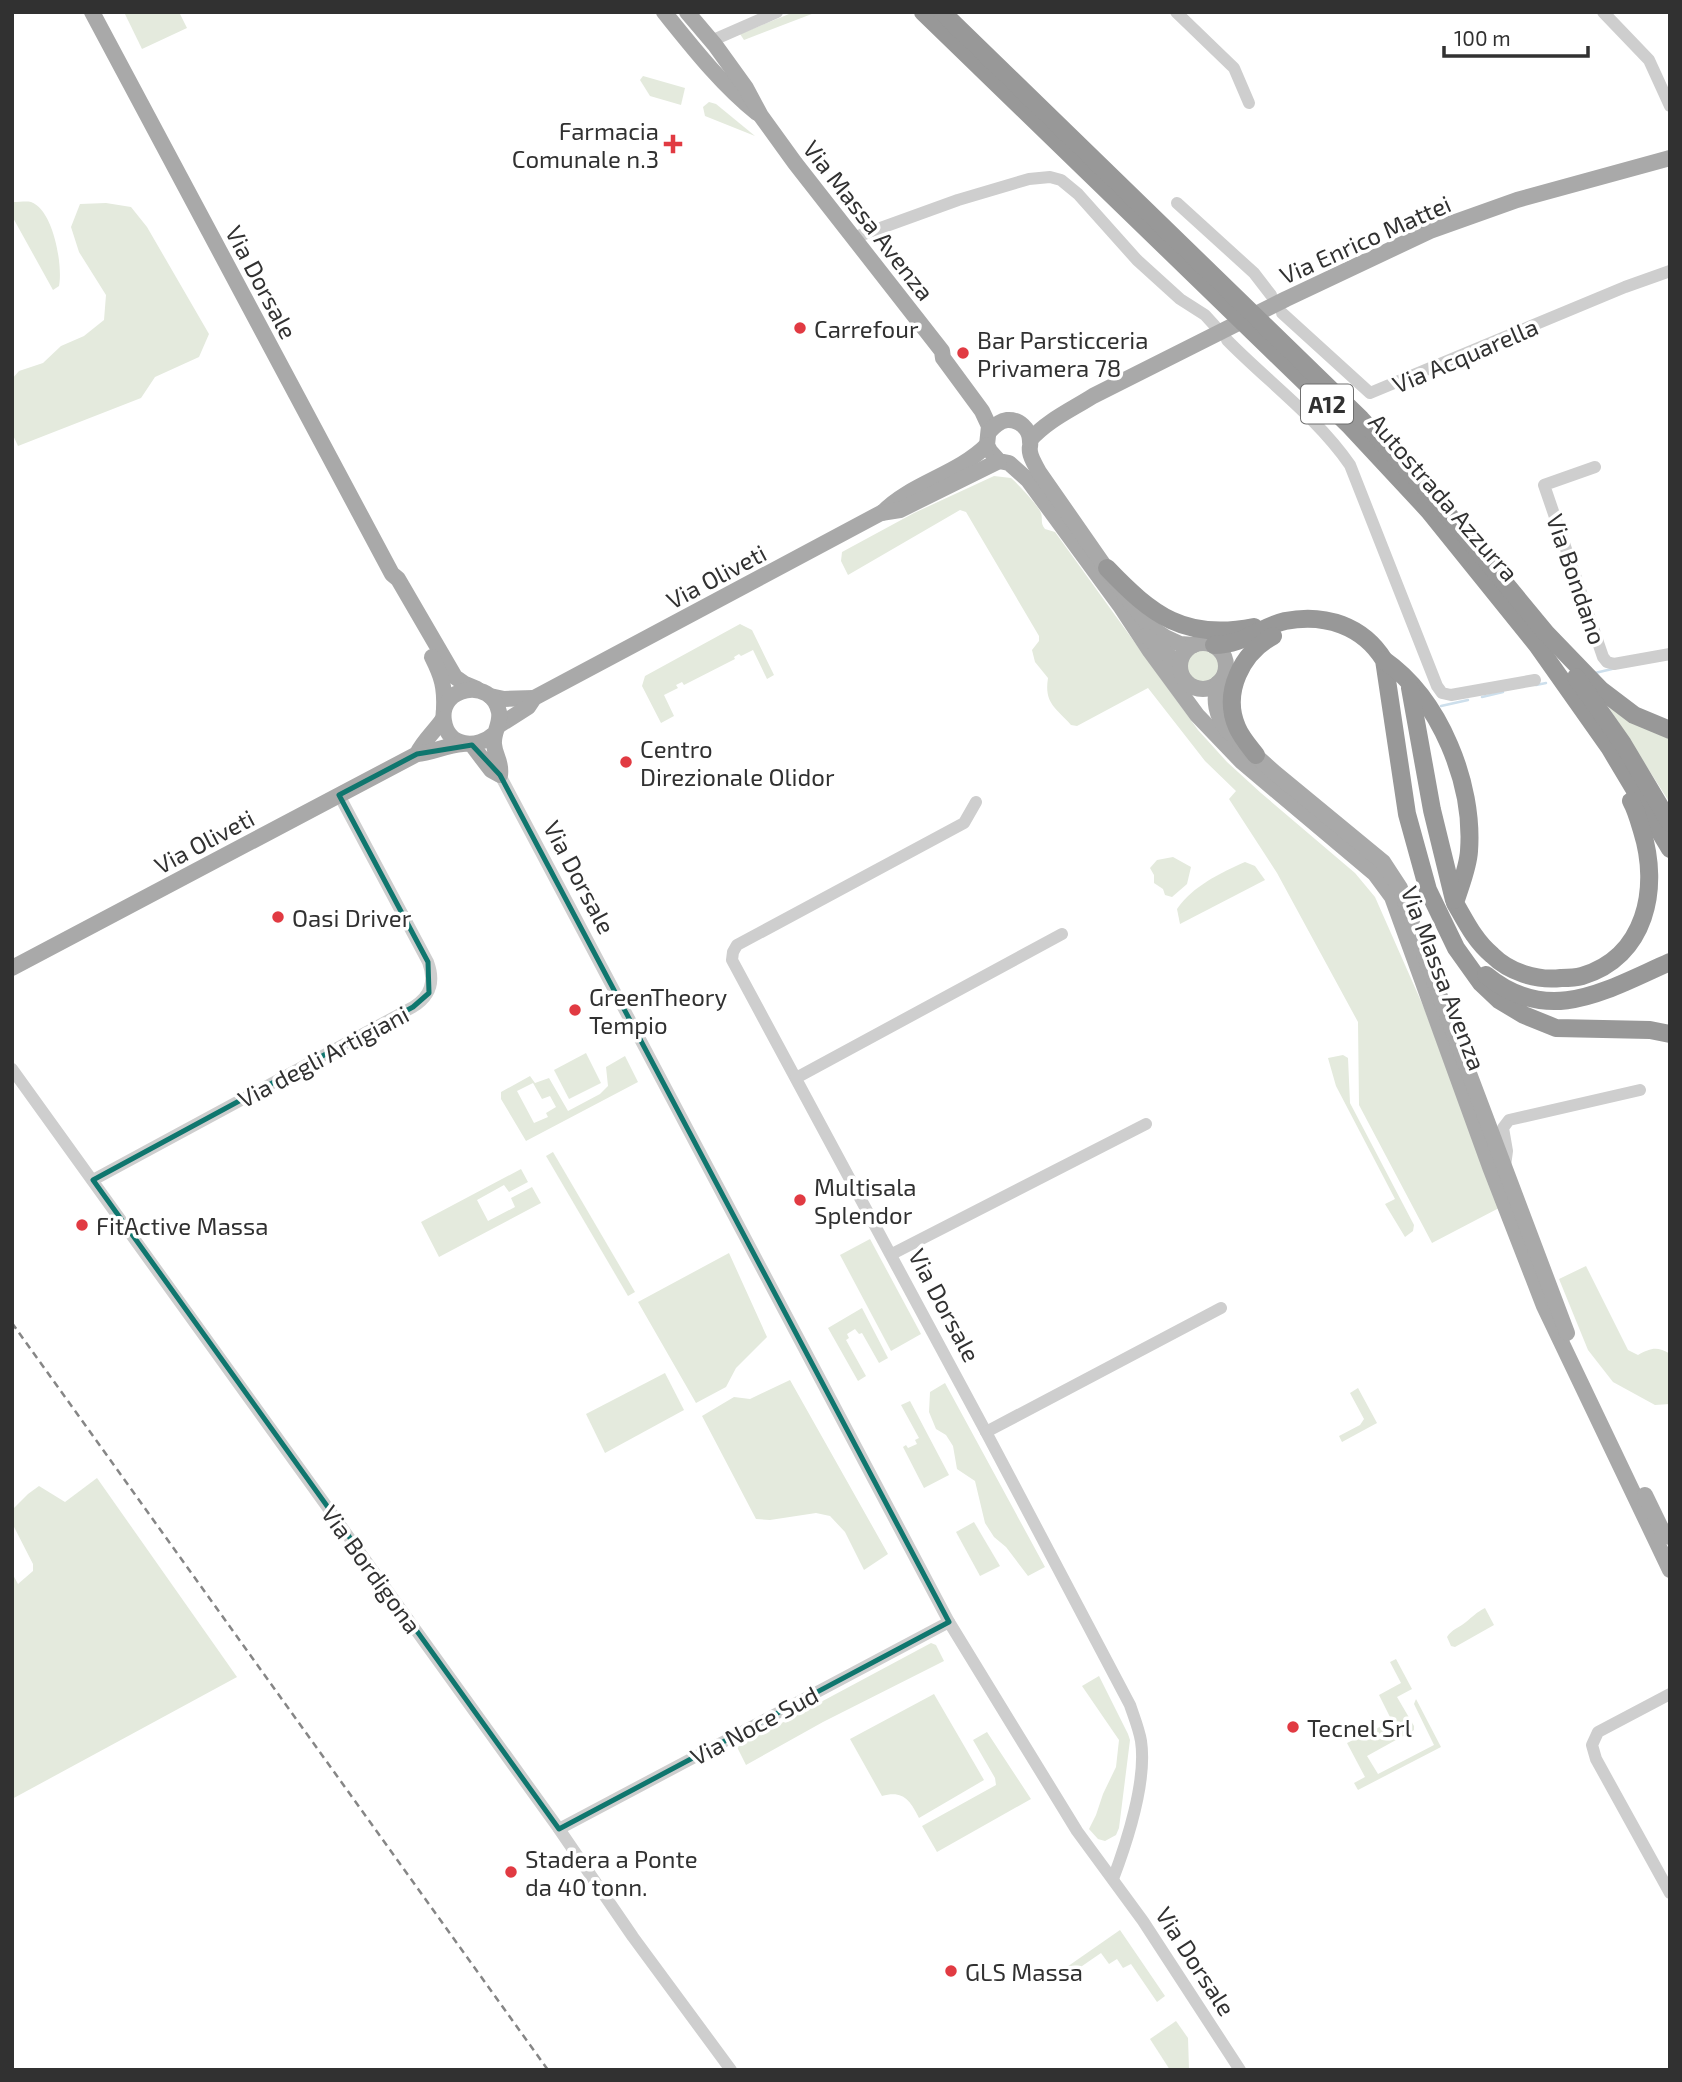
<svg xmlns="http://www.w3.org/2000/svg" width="1682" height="2082" font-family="'Exo 2',sans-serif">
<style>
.green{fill:#e4eadd;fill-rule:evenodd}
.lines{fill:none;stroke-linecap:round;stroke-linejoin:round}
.stream{stroke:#cddfec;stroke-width:2.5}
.minor{stroke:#cecece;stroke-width:12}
.major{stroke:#a9a9a9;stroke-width:16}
.highway{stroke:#989898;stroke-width:18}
.rail{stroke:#868686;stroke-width:2.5;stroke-dasharray:7 5;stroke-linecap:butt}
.marked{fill:none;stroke:#0f766e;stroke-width:5;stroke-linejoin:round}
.poi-dot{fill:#e13a42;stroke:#fff;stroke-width:2.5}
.labels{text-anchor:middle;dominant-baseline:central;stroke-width:7;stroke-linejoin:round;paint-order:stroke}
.shield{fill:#fff;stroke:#6f6f6f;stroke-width:2}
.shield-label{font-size:23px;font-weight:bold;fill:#313131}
.poi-label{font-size:24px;fill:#313131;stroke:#fff;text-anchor:start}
.street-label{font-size:24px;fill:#313131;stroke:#fff}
</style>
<rect width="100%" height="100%" fill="#fff"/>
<g class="green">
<path d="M124,12H179L187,28L142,49Z"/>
<path d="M794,12H817L744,40L740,34Z"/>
<path d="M643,76L685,88L681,105L650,96L640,80Z"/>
<path d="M709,102L716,104L755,136L705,116L703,107Z"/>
<path d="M14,202C19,202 27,201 31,202C54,210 63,267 59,286L53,290L12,216V203Z"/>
<path d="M106,203L131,207L147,227L209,334L199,357L155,377L141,398L18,446L12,433V379L19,371L43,363L61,346L84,336L104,320L106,295L79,252L71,227L80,204Z"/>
<path d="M994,476L1011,478C1018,484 1038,505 1041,513C1043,519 1040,523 1045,529L1055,532L1198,730L1227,762L1261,793L1355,873L1375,897L1424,1008L1499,1208L1432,1243L1359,1105L1358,1022L1277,873L1229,799L1236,791L1205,761L1148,688L1077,726L1071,725C1055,707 1044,703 1048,678L1035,662L1032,650L1039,641V636L966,512L960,510L848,575L841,561L842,552L914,513Z"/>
<path d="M740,624L752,630L774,675L767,679L753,650L741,656L739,654L734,657L735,659L684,685L682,682L676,685L678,688L664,695L674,716L661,723L642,686L645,676Z"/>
<circle cx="1204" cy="665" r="17"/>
<path d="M1606,703L1670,734V804V803Z"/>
<path d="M1173,857L1191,867L1187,884L1172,897L1165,895L1163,889L1154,883V875L1150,868L1157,860Z"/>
<path d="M1245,862L1255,866L1265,880L1180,924L1177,909C1193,886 1220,873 1245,862Z"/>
<path d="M586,1053L601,1083L569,1099L554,1070Z"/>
<path d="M1343,1055L1348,1058L1350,1103L1414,1225L1413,1231L1405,1237L1385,1204L1395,1199L1336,1086L1328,1058Z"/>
<path d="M625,1056L638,1082L526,1141L501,1099V1092L530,1076L535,1083L549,1078L568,1111L600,1094L608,1086L606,1067ZM533,1083L542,1099L550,1096L556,1107L546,1113L548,1117L534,1123L517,1091Z"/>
<path d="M553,1152L635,1292L628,1296L546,1156Z"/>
<path d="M521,1169L528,1182L509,1192L504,1185L477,1200L488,1221L515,1207L511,1198L532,1187L541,1203L439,1257L421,1222Z"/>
<path d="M870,1239L921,1334L891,1351L840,1255Z"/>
<path d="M729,1253L767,1337L736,1368L726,1387L696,1403L638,1302Z"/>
<path d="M1586,1266L1628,1350L1638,1355C1651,1348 1657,1346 1670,1354V1404L1655,1405L1613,1382L1588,1350L1559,1279Z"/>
<path d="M862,1308L888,1358L879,1363L862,1333L859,1334L855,1329L847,1334L849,1338L846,1340L866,1376L858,1381L828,1328Z"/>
<path d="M665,1373L684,1410L605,1453L586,1414Z"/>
<path d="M790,1380L888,1554L864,1570L845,1532L830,1516L816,1513L770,1520L756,1519L702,1416L734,1397L750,1399Z"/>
<path d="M945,1383L1045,1567L1028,1576L1006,1547L994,1537L985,1523L975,1481L957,1469L953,1446L946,1435L936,1429L929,1412L930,1392Z"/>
<path d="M1358,1388L1377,1423L1342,1442L1339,1436L1360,1425L1364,1419L1350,1393Z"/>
<path d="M910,1401L949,1475L924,1488L903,1447L906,1445L908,1448L917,1444L915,1440L919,1438L901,1405Z"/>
<path d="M97,1478L237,1677L12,1799V1573L18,1584L33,1571V1564L12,1523V1510L28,1494L39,1486L65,1502Z"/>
<path d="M974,1522L1000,1566L980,1576L956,1532Z"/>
<path d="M1485,1608L1494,1625L1455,1647L1451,1646L1447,1637C1452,1629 1459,1628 1466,1622C1472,1617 1477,1612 1485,1608Z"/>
<path d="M931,1643L936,1645L944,1661L823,1722L746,1765L737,1747Z"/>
<path d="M1396,1659L1412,1689L1397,1697L1414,1726V1730L1367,1756L1378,1774L1434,1745L1414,1704L1416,1699L1441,1747L1358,1790L1354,1783L1365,1777L1347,1743L1392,1721L1379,1695L1401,1683L1390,1662Z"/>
<path d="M1099,1676L1128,1734L1130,1740L1119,1828L1116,1835L1105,1841L1098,1839L1089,1829L1096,1815L1103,1794L1116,1767L1119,1740L1082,1686Z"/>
<path d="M934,1694L984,1780L919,1818C910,1800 903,1790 882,1796L850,1739Z"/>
<path d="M987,1732L1031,1799L937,1852L922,1826L996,1785L995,1778L973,1740Z"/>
<path d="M1120,1930L1165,1996L1157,2002L1131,1964L1123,1968L1117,1959L1109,1964L1101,1953L1069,1975L1064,1969Z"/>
<path d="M1176,2021L1188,2038L1189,2070H1170L1150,2039Z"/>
</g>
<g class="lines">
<g class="stream">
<path d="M1595,673L1612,669"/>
<path d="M1536,685L1546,683"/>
<path d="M1482,697L1503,692"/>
<path d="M1441,706L1468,700"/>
</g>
<g class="minor">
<path d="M1176,12L1234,68L1249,103"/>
<path d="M1603,12L1649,60L1670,106"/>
<path d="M711,41L777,12"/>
<path d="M1177,203L1254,273L1271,295"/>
<path d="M853,238L958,200L1029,179L1050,177L1061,180L1078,194L1137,260L1180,299L1205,315L1215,326"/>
<path d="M1282,313L1370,393L1625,287L1670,271"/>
<path d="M1227,340C1267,381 1317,417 1350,465L1437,686L1442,693L1451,695L1535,680"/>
<path d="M1595,467L1544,485L1603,657L1607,662L1614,664L1670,654"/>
<path d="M500,775L949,1622L1077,1831L1143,1921L1240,2070"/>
<path d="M976,802L964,823L737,945L733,952L732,960L986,1432L1130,1705C1134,1717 1139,1729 1141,1741C1147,1780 1127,1842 1113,1879"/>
<path d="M12,1069L559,1829L633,1937L731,2070"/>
<path d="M796,1078L1062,934"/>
<path d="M1505,1166L1507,1151L1503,1128L1509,1120L1640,1090"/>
<path d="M93,1180L413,1007C431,996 435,981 428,962L339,795"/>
<path d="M892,1254L1146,1124"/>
<path d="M986,1432L1221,1308"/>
<path d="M1670,1694L1598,1732L1592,1745L1596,1759L1670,1893"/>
<path d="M559,1829L949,1622"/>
</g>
<g class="major">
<path d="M92,12L392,574L398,579L455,677L465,684L477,689"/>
<path d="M664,12C693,48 721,84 757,113"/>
<path d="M687,12L715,45L746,88L761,116L795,163L942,351L943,358L982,411L989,426L987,445L990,451L999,461L1009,463L1028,480L1121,607L1150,651L1197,715L1242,762L1375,874L1392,897L1490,1167L1544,1306L1670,1570"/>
<path d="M989,432C994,426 999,421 1007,420C1019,419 1030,429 1030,441C1031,448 1029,445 1030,452C1031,459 1036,466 1039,472L1126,597L1150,627L1165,637L1180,644L1194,645"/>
<path d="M1030,440C1048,420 1071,410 1093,396L1286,299L1430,231L1517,200L1670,158"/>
<path d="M882,513C911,483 957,475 987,445"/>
<path d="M1146,636L1180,665"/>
<circle cx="1203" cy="666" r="23"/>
<path d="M432,657C442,677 445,687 444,709"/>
<path d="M1218,683C1213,701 1216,715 1227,730L1275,773L1383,862L1400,888L1412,920"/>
<path d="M490,696L504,699L534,698"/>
<path d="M498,726L528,707L534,698L881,513L900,510L999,461"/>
<path d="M472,745L491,770L500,775C502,761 495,757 494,744C493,732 501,724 499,712C492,677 438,686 444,721C448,748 478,749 494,734"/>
<path d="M417,754C423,741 435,731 443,719"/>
<path d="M1419,941L1567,1333"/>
<path d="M12,968L417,754C432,753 446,745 463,744"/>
<path d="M1645,1495L1661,1528L1670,1537"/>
</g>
<g class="highway">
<path d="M923,12L1350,426L1429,511L1537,645L1609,747L1670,849"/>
<path d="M942,12L1361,419L1438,502L1546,633L1601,690L1634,715L1670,730"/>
<path d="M1107,568C1152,615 1185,641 1254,627"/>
<path d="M1214,645C1244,645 1259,627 1285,621C1325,613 1363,626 1384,660L1407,814L1428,890L1456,948L1481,983L1499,1000L1524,1015L1556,1028L1650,1030L1670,1034"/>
<path d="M1384,660C1440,699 1474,784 1469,851C1468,868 1460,886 1455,903C1466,922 1475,941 1492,955C1509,972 1537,981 1561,978C1567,978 1575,978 1582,976C1646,957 1660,888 1642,831C1639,821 1636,810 1631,801"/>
<path d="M1576,677L1623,744L1670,823"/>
<path d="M1410,688L1432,810L1454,900"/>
<path d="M1256,755C1249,746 1241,737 1237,727C1222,692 1242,653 1273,636"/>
<path d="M1486,975C1549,1027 1606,990 1670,962"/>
</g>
<path class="rail" d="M12,1323L548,2070"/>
</g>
<path class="marked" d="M472,745L500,775L949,1622L559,1829L93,1180L413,1007L429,993L428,962L339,795L417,754Z"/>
<g class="poi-dot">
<path d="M669.5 133.5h7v7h7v7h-7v7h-7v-7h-7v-7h7z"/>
<circle cx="800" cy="328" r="7"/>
<circle cx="963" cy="353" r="7"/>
<circle cx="626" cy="762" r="7"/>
<circle cx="278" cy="917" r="7"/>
<circle cx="575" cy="1010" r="7"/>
<circle cx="800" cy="1200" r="7"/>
<circle cx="82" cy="1225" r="7"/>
<circle cx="1293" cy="1727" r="7"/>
<circle cx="511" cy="1872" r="7"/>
<circle cx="951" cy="1971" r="7"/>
</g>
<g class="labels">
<rect class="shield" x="1301" y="384.5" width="52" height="39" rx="5"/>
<g class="shield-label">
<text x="1327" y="404">A12</text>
</g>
<g class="poi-label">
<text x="659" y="130" text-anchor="end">Farmacia<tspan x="659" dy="28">Comunale n.3</tspan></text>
<text x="814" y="328">Carrefour</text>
<text x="977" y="339">Bar Parsticceria<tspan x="977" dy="28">Privamera 78</tspan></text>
<text x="640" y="748">Centro<tspan x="640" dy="28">Direzionale Olidor</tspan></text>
<text x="292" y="917">Oasi Driver</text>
<text x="589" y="996">GreenTheory<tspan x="589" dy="28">Tempio</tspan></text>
<text x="814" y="1186">Multisala<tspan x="814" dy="28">Splendor</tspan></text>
<text x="96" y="1225">FitActive Massa</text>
<text x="1307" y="1727">Tecnel Srl</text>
<text x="525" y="1858">Stadera a Ponte<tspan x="525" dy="28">da 40 tonn.</tspan></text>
<text x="965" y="1971">GLS Massa</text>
</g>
<g class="street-label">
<text transform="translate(869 220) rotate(52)">Via Massa Avenza</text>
<text transform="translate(1365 239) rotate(-24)">Via Enrico Mattei</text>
<text transform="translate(262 282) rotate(62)">Via Dorsale</text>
<text transform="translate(1465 355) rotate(-23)">Via Acquarella</text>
<text transform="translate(1444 497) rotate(49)">Autostrada Azzurra</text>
<text transform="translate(716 576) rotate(-28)">Via Oliveti</text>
<text transform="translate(1577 579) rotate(71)">Via Bondano</text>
<text transform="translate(204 841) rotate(-28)">Via Oliveti</text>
<text transform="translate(580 877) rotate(62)">Via Dorsale</text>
<text transform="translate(1444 978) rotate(69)">Via Massa Avenza</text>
<text transform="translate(323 1056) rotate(-28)">Via degli Artigiani</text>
<text transform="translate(945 1305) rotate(62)">Via Dorsale</text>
<text transform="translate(372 1569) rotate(54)">Via Bordigona</text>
<text transform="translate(754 1725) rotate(-28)">Via Noce Sud</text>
<text transform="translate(1196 1961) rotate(57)">Via Dorsale</text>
</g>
</g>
<rect width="1682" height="2082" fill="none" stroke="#313131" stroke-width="28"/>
<path d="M1444 46v10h144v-10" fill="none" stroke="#313131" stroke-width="3.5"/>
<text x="1454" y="46" font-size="21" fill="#313131" stroke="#ffffff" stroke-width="5" paint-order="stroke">100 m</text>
</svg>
